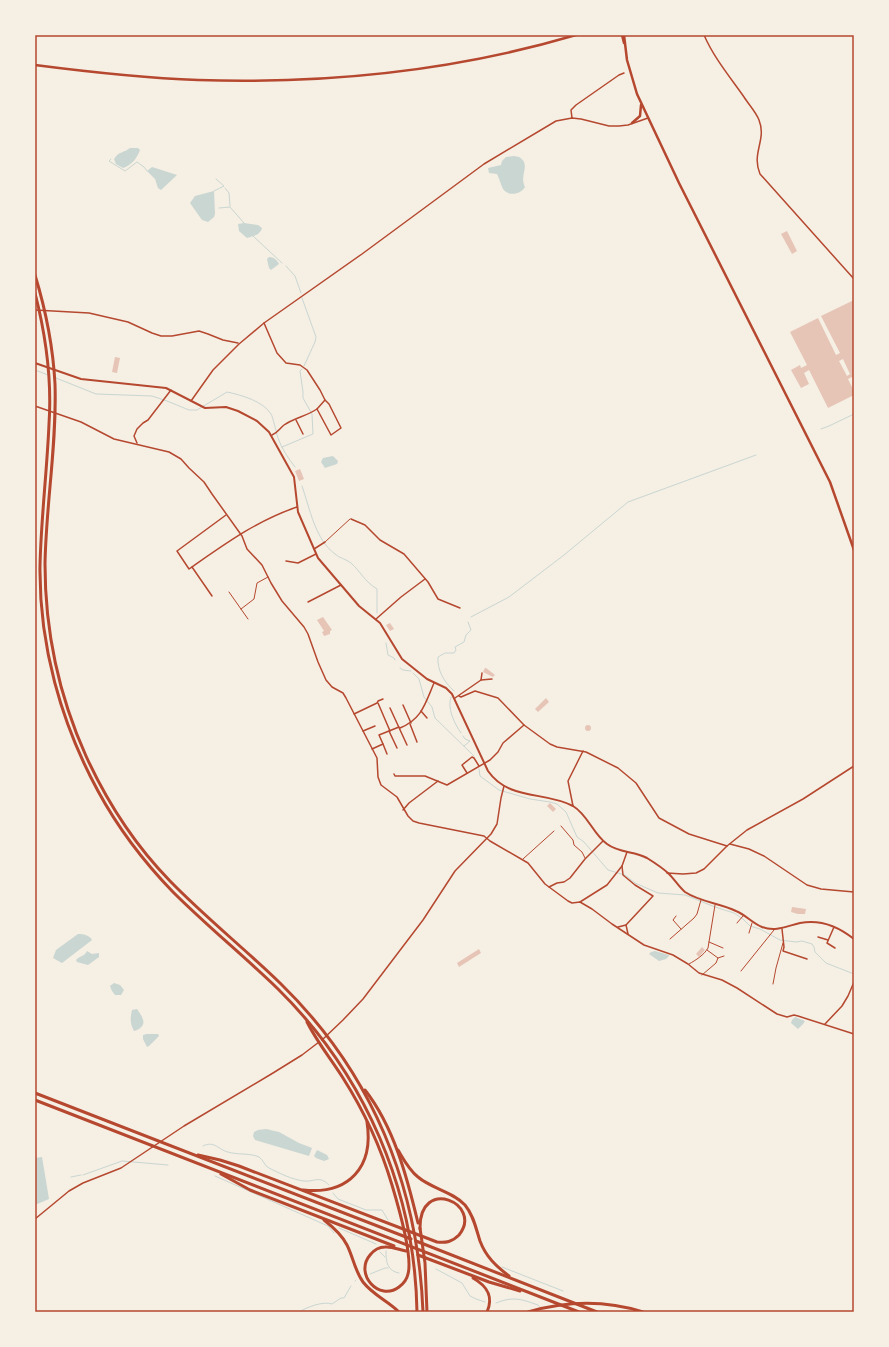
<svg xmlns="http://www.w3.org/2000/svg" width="889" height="1347" font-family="Literata,serif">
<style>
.water{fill:#c9d6d2}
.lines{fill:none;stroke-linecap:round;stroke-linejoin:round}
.stream{stroke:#c9d6d2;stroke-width:1}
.building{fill:#e6c5b7;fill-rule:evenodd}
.service{stroke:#b5482f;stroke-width:1}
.minor{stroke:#b5482f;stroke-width:1.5}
.tertiary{stroke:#b5482f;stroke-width:2}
.secondary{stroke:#b5482f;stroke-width:2.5}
.motorway{stroke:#b5482f;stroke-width:3}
.neatline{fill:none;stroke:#b5482f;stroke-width:1.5}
</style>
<rect width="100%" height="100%" fill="#f6efe4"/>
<g class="water">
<path d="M130,148H138L140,150C137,158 132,165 123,168L116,164L114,159C119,151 124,153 130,148Z"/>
<path d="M514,156L519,157C521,158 523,160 524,162C527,170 520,177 525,187C521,194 509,197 503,189C501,185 499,178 497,174L489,173L488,168L501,165L502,161L506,157Z"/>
<path d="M152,167L177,175L161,190L158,188L155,179L147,171Z"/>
<path d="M214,191L215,214L214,217L208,222L202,220L190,203L195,196Z"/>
<path d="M244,223L258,225L262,228C260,235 254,236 247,238L239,231L238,224Z"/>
<path d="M269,257C274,257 277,260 279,264L271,270L269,268L267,259Z"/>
<path d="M333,456L338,461L337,464L325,468L321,462L323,458Z"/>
<path d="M78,934C84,934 89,935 92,940L62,963L53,958L56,950Z"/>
<path d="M87,951L92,954L99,953V957L88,965L77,962L76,960C79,956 84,957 87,951Z"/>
<path d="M655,951L669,955V956L666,959L659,961L649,954L651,952Z"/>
<path d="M114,983L120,985L124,990L121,995H115L112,991L110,986Z"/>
<path d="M137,1009C144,1019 148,1026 134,1031C130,1024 130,1018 132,1010Z"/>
<path d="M795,1017L805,1021L803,1024L798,1029L791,1023L792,1020Z"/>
<path d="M147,1034H158L159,1036L149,1046L147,1047L143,1039V1035Z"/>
<path d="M266,1129L279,1132L299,1143L312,1148L309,1156L255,1140L253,1136L254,1132L258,1130Z"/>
<path d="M317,1150L327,1155L329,1159L324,1161L316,1158L314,1156Z"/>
<path d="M42,1157L49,1199L35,1205V1158Z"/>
</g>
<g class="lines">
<g class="stream">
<path d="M111,159L109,161L125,171L137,162L144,167L147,171"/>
<path d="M225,188L229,193L230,206"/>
<path d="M214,191L224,186L216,179"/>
<path d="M219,208L230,207L244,223"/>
<path d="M253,236L282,263"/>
<path d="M286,266L295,276L301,293"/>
<path d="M302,298L316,337L315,342L304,366"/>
<path d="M35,370L48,375"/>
<path d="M56,378L96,394L152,396L167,401L189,410H197L227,392C241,395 263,401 271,414C273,417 276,432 278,438C282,449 288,458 295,467"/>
<path d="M821,429L829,426L854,414"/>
<path d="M282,447L313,434L312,414L303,398V392L300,371L302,369"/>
<path d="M302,486C310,509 315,539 335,554C339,558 346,559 351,563C361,572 364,581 377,589V613"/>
<path d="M471,617L509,597L564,555L628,502L756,455"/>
<path d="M386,643L388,655L394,658L395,660"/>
<path d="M400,668L403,670L411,671"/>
<path d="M413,673L419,679L424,697L432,707L435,718L474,756"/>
<path d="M454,691C444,682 437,670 438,657L445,653H454L456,650L455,647L464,642L466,635L471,630L468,622"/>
<path d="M451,697C447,708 454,723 461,733"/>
<path d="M463,736L465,739L470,741L464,746"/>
<path d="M479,769L480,776L499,790L530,799L550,802L557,804L566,812L577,837L584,842L608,870L625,875L635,883L658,893L685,895L715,907L734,913L743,919L750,926L760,929L780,940L796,942L802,941L812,944L814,947L815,952L826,963L854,974"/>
<path d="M203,1146C214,1140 219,1150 228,1152C237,1155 251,1153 259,1157C264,1160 264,1166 269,1168C279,1173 293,1180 304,1181C315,1182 319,1175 329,1185"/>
<path d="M83,1175L122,1161L168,1165"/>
<path d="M215,1176L328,1226L334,1233"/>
<path d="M71,1177L81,1175"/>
<path d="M333,1193L338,1199L366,1210H382L388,1220"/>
<path d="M339,1228L376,1244"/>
<path d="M386,1251C386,1262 387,1271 399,1273"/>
<path d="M380,1252L385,1257"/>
<path d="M502,1267L563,1291"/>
<path d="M436,1269L462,1283L470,1296L476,1299L485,1302"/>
<path d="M370,1274L385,1268H388"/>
<path d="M355,1281L356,1280"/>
<path d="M496,1303C513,1296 521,1299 538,1305L540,1307"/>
<path d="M299,1312C307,1307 323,1301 332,1304L341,1298H344L351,1286"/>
<path d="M552,1312H553"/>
</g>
</g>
<g class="building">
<path d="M787,231L797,251L792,254L781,234Z"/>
<path d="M854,300V379H853L852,377L848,379L854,391V395L828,408L809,370L804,373L809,384L801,388L791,370L800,365L801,368L807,365L790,332L818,318L836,355L840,353L821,316ZM843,359L850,374L847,376L839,361Z"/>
<path d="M115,357L120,358L117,373L112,372Z"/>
<path d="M300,469L304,479L299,481L295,471Z"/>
<path d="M323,617L332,630L330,631V634L324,636L322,632L324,631L317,620Z"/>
<path d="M390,623L394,629L390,631L386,625Z"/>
<path d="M485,668H486L495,675L493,677L483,672Z"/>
<path d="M546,698L549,702L538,712L535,709Z"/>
<circle cx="588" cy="728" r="3"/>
<path d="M550,803L556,809L553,812L547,806Z"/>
<path d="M792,907L806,909L805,914H798L791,912Z"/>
<path d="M702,947L705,950L699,957L696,954Z"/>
<path d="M479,949L481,953L459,967L457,963Z"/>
</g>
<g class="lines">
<g class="service">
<path d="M325,542L350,519"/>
<path d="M229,592L248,619"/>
<path d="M241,609L254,599L257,583L268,577"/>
<path d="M561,826L573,840L574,845L582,852L585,858"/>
<path d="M523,859L554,831"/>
<path d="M676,916L673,920L681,929"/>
<path d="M737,923L743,916"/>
<path d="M749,933L752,923"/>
<path d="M670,939L694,918L697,914L701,900"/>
<path d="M709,942L723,948"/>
<path d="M718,958L724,956"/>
<path d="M689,964C696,960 704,955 708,948L715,905"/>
<path d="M741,971L774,930"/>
<path d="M702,975L716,963L718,958L707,950"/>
<path d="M773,984L776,968L783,943"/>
</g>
<g class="minor">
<path d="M704,35C714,58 730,77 744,97C749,105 756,112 759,120C767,140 751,153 760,174L854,279"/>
<path d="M572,118L571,110L576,105L619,75L624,73"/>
<path d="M35,310L89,313L128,322L152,333L161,336H172L199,331L208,334L223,340L238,343"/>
<path d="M264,323L277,353L286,363L300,365L307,370L320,390L325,400L329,404L341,428L331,435L317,409C307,416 294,418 284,425C279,429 279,432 272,435"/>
<path d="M191,401L213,370L239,344L264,323L362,254L484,164L556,121L572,118L581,119L609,126H619L628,125L648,118"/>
<path d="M35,406L81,422L114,439L169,452L181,459L189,468L204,482L212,494L242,536L247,549L262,565L271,583L282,601L304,627L308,634L318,662L326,680L332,687L343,693L346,698L377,758L378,777L381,785L397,797L408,816L413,821L419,823L484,836L490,841L528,863L545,884L568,901L572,903L580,902L592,909L612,924L644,945L673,955L688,964L699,973L722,980L737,988L777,1014L787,1017L794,1015L798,1016L854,1034"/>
<path d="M317,409L325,400"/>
<path d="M296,420L303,434"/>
<path d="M137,443L134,436L137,429L143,423L148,420L171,390"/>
<path d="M226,515L177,551L189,569C225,544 256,521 297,507"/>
<path d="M351,519L365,525L380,540L404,554L428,582L438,599L460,608"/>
<path d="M314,549L325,542"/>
<path d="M286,561L298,563L316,554"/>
<path d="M192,567L212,596"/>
<path d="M308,602L341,585"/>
<path d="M376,619L401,597L425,579"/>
<path d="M481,680L482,673"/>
<path d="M459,696L461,697L475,691L498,698L524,725L550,744L557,747L586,752L618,768L636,783L659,818L689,834L727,846"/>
<path d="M455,698L481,680L492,679"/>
<path d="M378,703L390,731"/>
<path d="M403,705L411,723"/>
<path d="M390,708L407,745"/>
<path d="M421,711L427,718"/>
<path d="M354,714L377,703L378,701L383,699"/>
<path d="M410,724L417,742"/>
<path d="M400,728C422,719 425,704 434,683"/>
<path d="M363,731L375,726"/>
<path d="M389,731L397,748"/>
<path d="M383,744L387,754"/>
<path d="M372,749L383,744L379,735L399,727"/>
<path d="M467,773L462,765L472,757L474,758L479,766"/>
<path d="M394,774L395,776H425L447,785L490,760L498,752L503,743L524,725"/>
<path d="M573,806L568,781L583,751"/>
<path d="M403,810L409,803L438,781"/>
<path d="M730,844L749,849L764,856L807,885L821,889L854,892"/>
<path d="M627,852L622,866L623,875L635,885L653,896L626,925L628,934"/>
<path d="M667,873L683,874L696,873L704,869L727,846L747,830L803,799L854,766"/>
<path d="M549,887L557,883L564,882L570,878L585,859L603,841"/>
<path d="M580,902L607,885L622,866"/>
<path d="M618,927L626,925"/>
<path d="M834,927L827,943L835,948"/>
<path d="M782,929L784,947L783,951L807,959"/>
<path d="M818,937L828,940"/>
<path d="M825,1024L842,1006L848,996L854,982"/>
<path d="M322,1040L343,1020L363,999L423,920L455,871L491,834L497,824L501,798L504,786"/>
<path d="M35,1219L69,1191L83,1183L121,1168L184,1126L273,1073L302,1055L319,1042"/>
</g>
<path class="tertiary" d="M35,363L81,379L166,388L205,408L226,407L238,411L257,421L269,432L294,477L298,512L318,558L359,606L380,623L402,659L427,679L446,688L452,694L488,771C509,801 545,791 573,806C588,815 593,834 607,844C619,853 634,851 647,858C655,863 663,868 669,874C675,880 679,887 685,892C700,902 720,903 736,911C746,915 752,923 762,927C776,932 787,926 800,923C820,919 839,927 854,939"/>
<g class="secondary">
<path d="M622,35L624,43"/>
<path d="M624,35L627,60L637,94L679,183L830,482L854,550"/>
<path d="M35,65C89,72 143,78 198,80C324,84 454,71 576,35"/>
<path d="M632,123L640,116L641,105"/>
</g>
<g class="motorway">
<path d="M35,275C46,311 53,346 55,384C57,444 46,504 45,564C45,629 59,696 86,756C107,802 135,845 170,881C205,917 245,949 281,984C372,1073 418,1185 423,1312"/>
<path d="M35,293C46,336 52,380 49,424C47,471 41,519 40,566C39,645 61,723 98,791C118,828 144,862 173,892C207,926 244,956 278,989C365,1075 415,1190 417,1312"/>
<path d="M307,1022C317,1042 331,1059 343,1078C364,1111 381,1148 392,1185C398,1205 413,1256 408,1274C407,1279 403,1284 399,1287C379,1302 354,1274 370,1255C374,1250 379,1247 385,1247C392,1246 399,1250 406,1251"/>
<path d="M365,1090C394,1127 407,1177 418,1223"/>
<path d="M35,1093L411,1239"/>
<path d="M35,1100L579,1312"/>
<path d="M398,1150C404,1160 409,1170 418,1177C432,1189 452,1191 465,1205C474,1216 476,1229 480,1241C486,1257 496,1266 509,1276"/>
<path d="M198,1155L220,1160L239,1166L437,1242C446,1243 452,1242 459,1235C484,1204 419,1175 420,1229"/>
<path d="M221,1174L250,1190L394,1246"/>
<path d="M303,1190C349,1195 374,1167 367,1122"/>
<path d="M324,1220C333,1227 342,1235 347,1245C353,1257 355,1271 363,1282C373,1295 388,1301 399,1312"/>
<path d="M420,1228L425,1263L427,1312"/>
<path d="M416,1241L597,1312"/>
<path d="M418,1255L489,1282L520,1291"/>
<path d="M473,1278C487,1286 494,1296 487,1312"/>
<path d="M528,1312C566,1301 605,1300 643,1312"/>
</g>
</g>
<rect width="889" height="1347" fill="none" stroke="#f6efe4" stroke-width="72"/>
<rect x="36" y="36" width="817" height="1275" class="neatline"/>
</svg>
